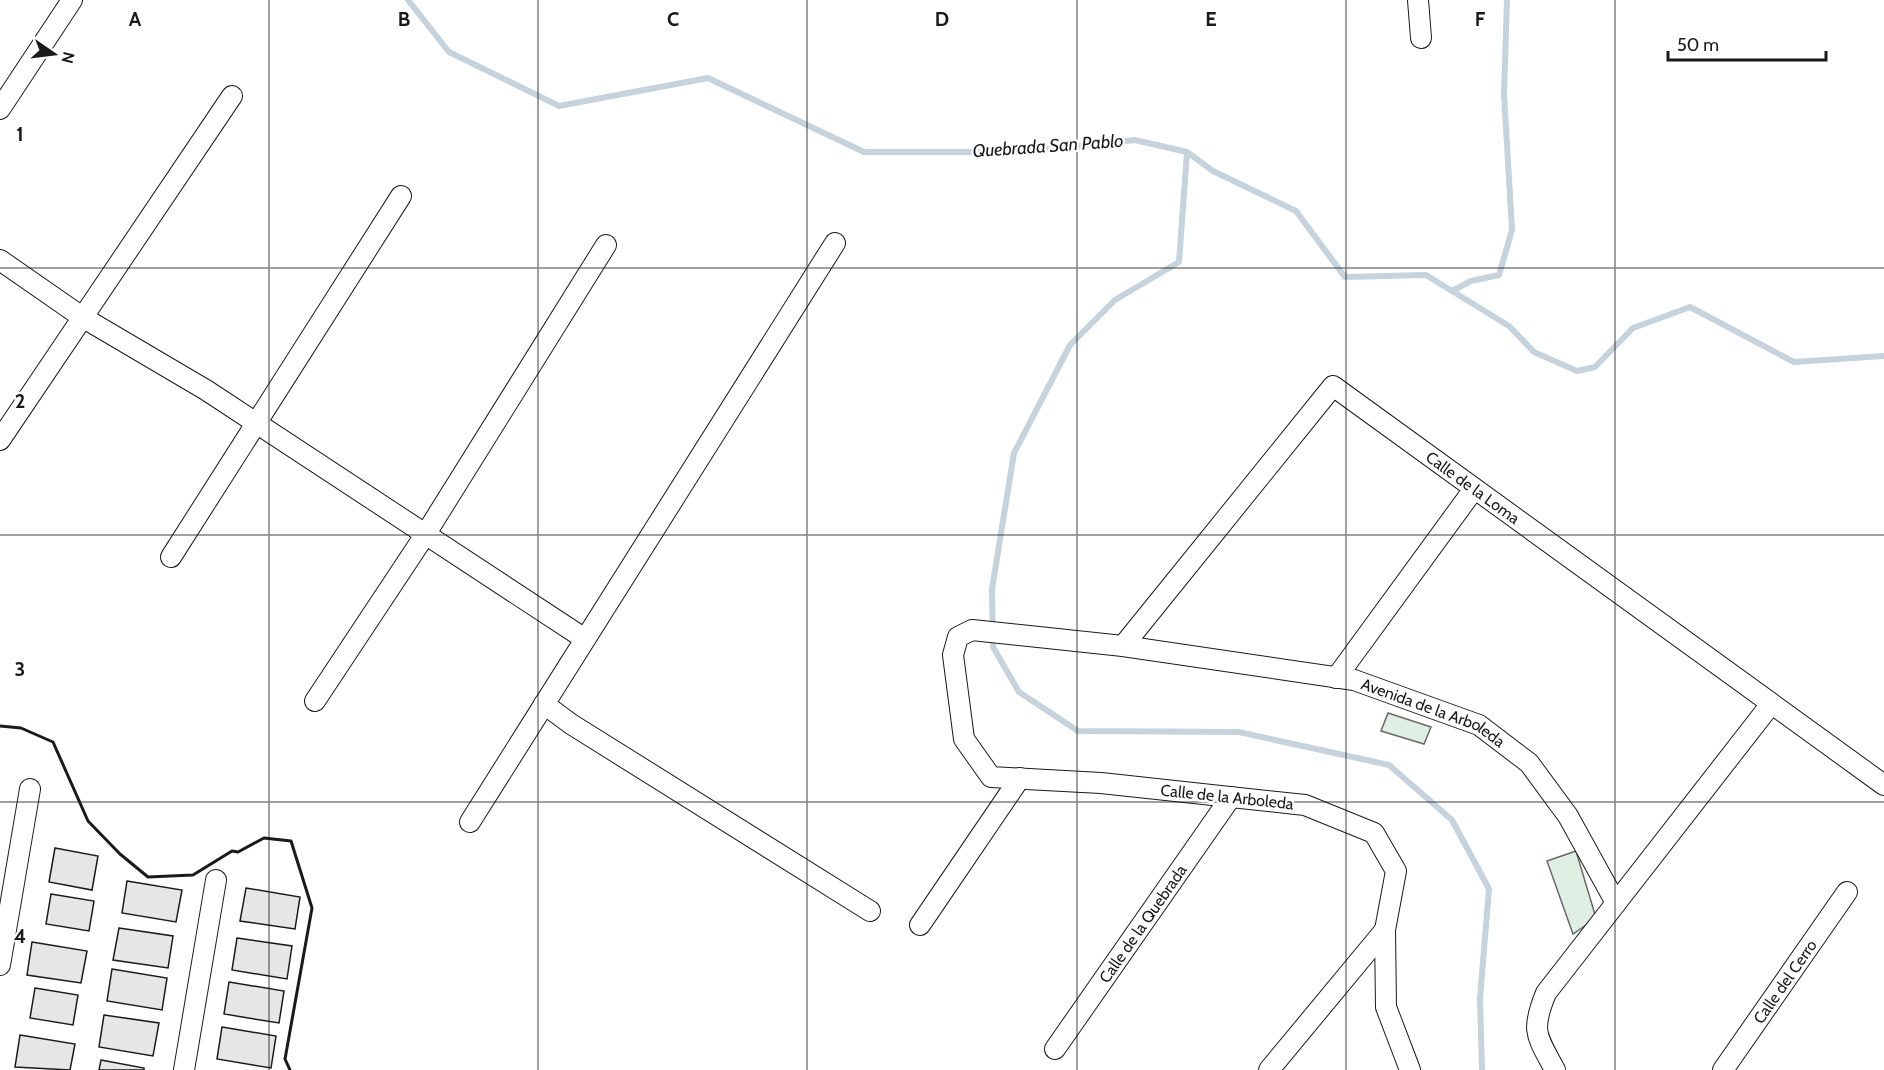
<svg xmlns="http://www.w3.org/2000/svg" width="1884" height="1070" font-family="Cabin,sans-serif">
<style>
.green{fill:#e0efe3;stroke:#6a6a6a;stroke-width:1.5}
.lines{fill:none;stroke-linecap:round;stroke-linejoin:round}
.stream{stroke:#c6d2dc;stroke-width:6}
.building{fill:#e6e6e6;stroke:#1a1a1a;stroke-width:1.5}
.minor-casing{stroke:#1a1a1a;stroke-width:22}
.minor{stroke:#fff;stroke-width:20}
.wall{stroke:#1a1a1a;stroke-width:3}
.grid{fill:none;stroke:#1a1a1a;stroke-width:1.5;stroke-opacity:0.55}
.labels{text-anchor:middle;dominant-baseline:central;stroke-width:4.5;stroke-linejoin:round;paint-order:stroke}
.street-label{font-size:16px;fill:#1a1a1a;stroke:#fff}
.water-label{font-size:18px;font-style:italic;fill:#1a1a1a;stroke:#fff}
.grid-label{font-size:20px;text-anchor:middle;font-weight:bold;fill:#1a1a1a;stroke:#fff;stroke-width:4.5;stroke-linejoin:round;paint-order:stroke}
</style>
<rect width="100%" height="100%" fill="#fff"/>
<g class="green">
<path d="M1388,713L1431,727L1424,744L1381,731Z"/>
<path d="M1576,851L1596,918L1573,934L1547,861Z"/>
</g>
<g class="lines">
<g class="stream">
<path d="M408,0L449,52L559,106L708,78L864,152H1022L1135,140L1187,152L1213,171L1296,211L1345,277L1426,275L1509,326L1534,352L1577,371L1595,367L1633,328L1690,307L1794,362L1884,356"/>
<path d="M1187,152L1179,262L1115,300L1070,345L1014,453L992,589L993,647L1019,692L1078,731L1239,732L1389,765L1452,820L1489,889L1480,998L1482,1070"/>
<path d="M1452,291L1471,281L1499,275L1512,230L1504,94L1507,0"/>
</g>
</g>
<g class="building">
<path d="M55,848L98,856L92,890L49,882Z"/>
<path d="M127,881L182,890L176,922L122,913Z"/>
<path d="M246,888L300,897L295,929L240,921Z"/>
<path d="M51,894L94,901L89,931L46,924Z"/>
<path d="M119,928L173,936L168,968L113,960Z"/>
<path d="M237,938L292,946L287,979L232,970Z"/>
<path d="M32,942L87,951L81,983L27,975Z"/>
<path d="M112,969L167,978L162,1010L107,1001Z"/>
<path d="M229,982L284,991L279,1023L224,1014Z"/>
<path d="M35,988L78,995L73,1025L30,1018Z"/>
<path d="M104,1015L159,1023L153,1056L99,1047Z"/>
<path d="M222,1027L276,1036L271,1068L217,1059Z"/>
<path d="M20,1035L75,1044L70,1070L15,1067Z"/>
<path d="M101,1060L144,1068V1070H99Z"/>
</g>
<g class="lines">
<defs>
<g id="minor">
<path d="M1418,0L1421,38"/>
<path d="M0,109L72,0"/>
<path d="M0,260L82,317L206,390L585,639"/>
<path d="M0,440L232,96"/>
<path d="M171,557L401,196"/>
<path id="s1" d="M1123,646L1333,386L1884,785"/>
<path d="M1336,678L1474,489"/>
<path d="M315,701L425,535L606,245"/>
<path d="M544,704L571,724L870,911"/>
<path d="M470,822L835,243"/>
<path d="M920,925L1020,778"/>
<path d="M0,965L30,789"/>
<path id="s2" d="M1055,1049L1231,797"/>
<path d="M184,1070L216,880"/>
<path d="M1269,1070L1385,930"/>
<path id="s3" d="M1410,1070L1386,1007L1385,930L1396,871L1374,833L1305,805L1101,783L991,777L964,739L953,655L958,637L972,630L1123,646L1354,680L1479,725L1529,763L1568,816L1616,903"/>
<path d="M1555,1070C1537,1036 1530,1032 1546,993L1771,704"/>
<path id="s4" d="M1723,1070L1847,892"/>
</g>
</defs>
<use href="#minor" class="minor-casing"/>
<use href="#minor" class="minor"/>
<path class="wall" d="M0,726L21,728L53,742L88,821L120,854L148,877L193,875L232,851L238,852L264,838L291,841L312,908L285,1059L290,1070"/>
</g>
<path class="grid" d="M269,0V1070M538,0V1070M807,0V1070M1077,0V1070M1346,0V1070M1615,0V1070M0,268H1884M0,535H1884M0,802H1884"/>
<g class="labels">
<g class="street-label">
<text stroke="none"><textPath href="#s1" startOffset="507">Calle de la Loma</textPath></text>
<text stroke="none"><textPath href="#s3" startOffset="1275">Avenida de la Arboleda</textPath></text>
<text transform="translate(1227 797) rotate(6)">Calle de la Arboleda</text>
<text stroke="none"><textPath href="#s2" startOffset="153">Calle de la Quebrada</textPath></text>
<text stroke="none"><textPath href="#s4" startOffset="108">Calle del Cerro</textPath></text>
</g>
<g class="water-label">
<text transform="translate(1048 146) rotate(-4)">Quebrada San Pablo</text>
</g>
</g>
<g class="grid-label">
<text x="135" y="26">A</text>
<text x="404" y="26">B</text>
<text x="673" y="26">C</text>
<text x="942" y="26">D</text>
<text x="1211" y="26">E</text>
<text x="1480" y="26">F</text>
<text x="20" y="141">1</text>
<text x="20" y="408">2</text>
<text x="20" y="676">3</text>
<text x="20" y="943">4</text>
</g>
<g transform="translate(54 54) rotate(104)" stroke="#ffffff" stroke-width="4.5" paint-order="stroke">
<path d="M0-4.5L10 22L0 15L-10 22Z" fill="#1a1a1a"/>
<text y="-9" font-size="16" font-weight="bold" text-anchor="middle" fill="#1a1a1a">N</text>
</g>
<path d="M1668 51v9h158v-9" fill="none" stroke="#1a1a1a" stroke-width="3"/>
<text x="1677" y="51" font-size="18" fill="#1a1a1a" stroke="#ffffff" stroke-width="4.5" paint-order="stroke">50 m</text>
</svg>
